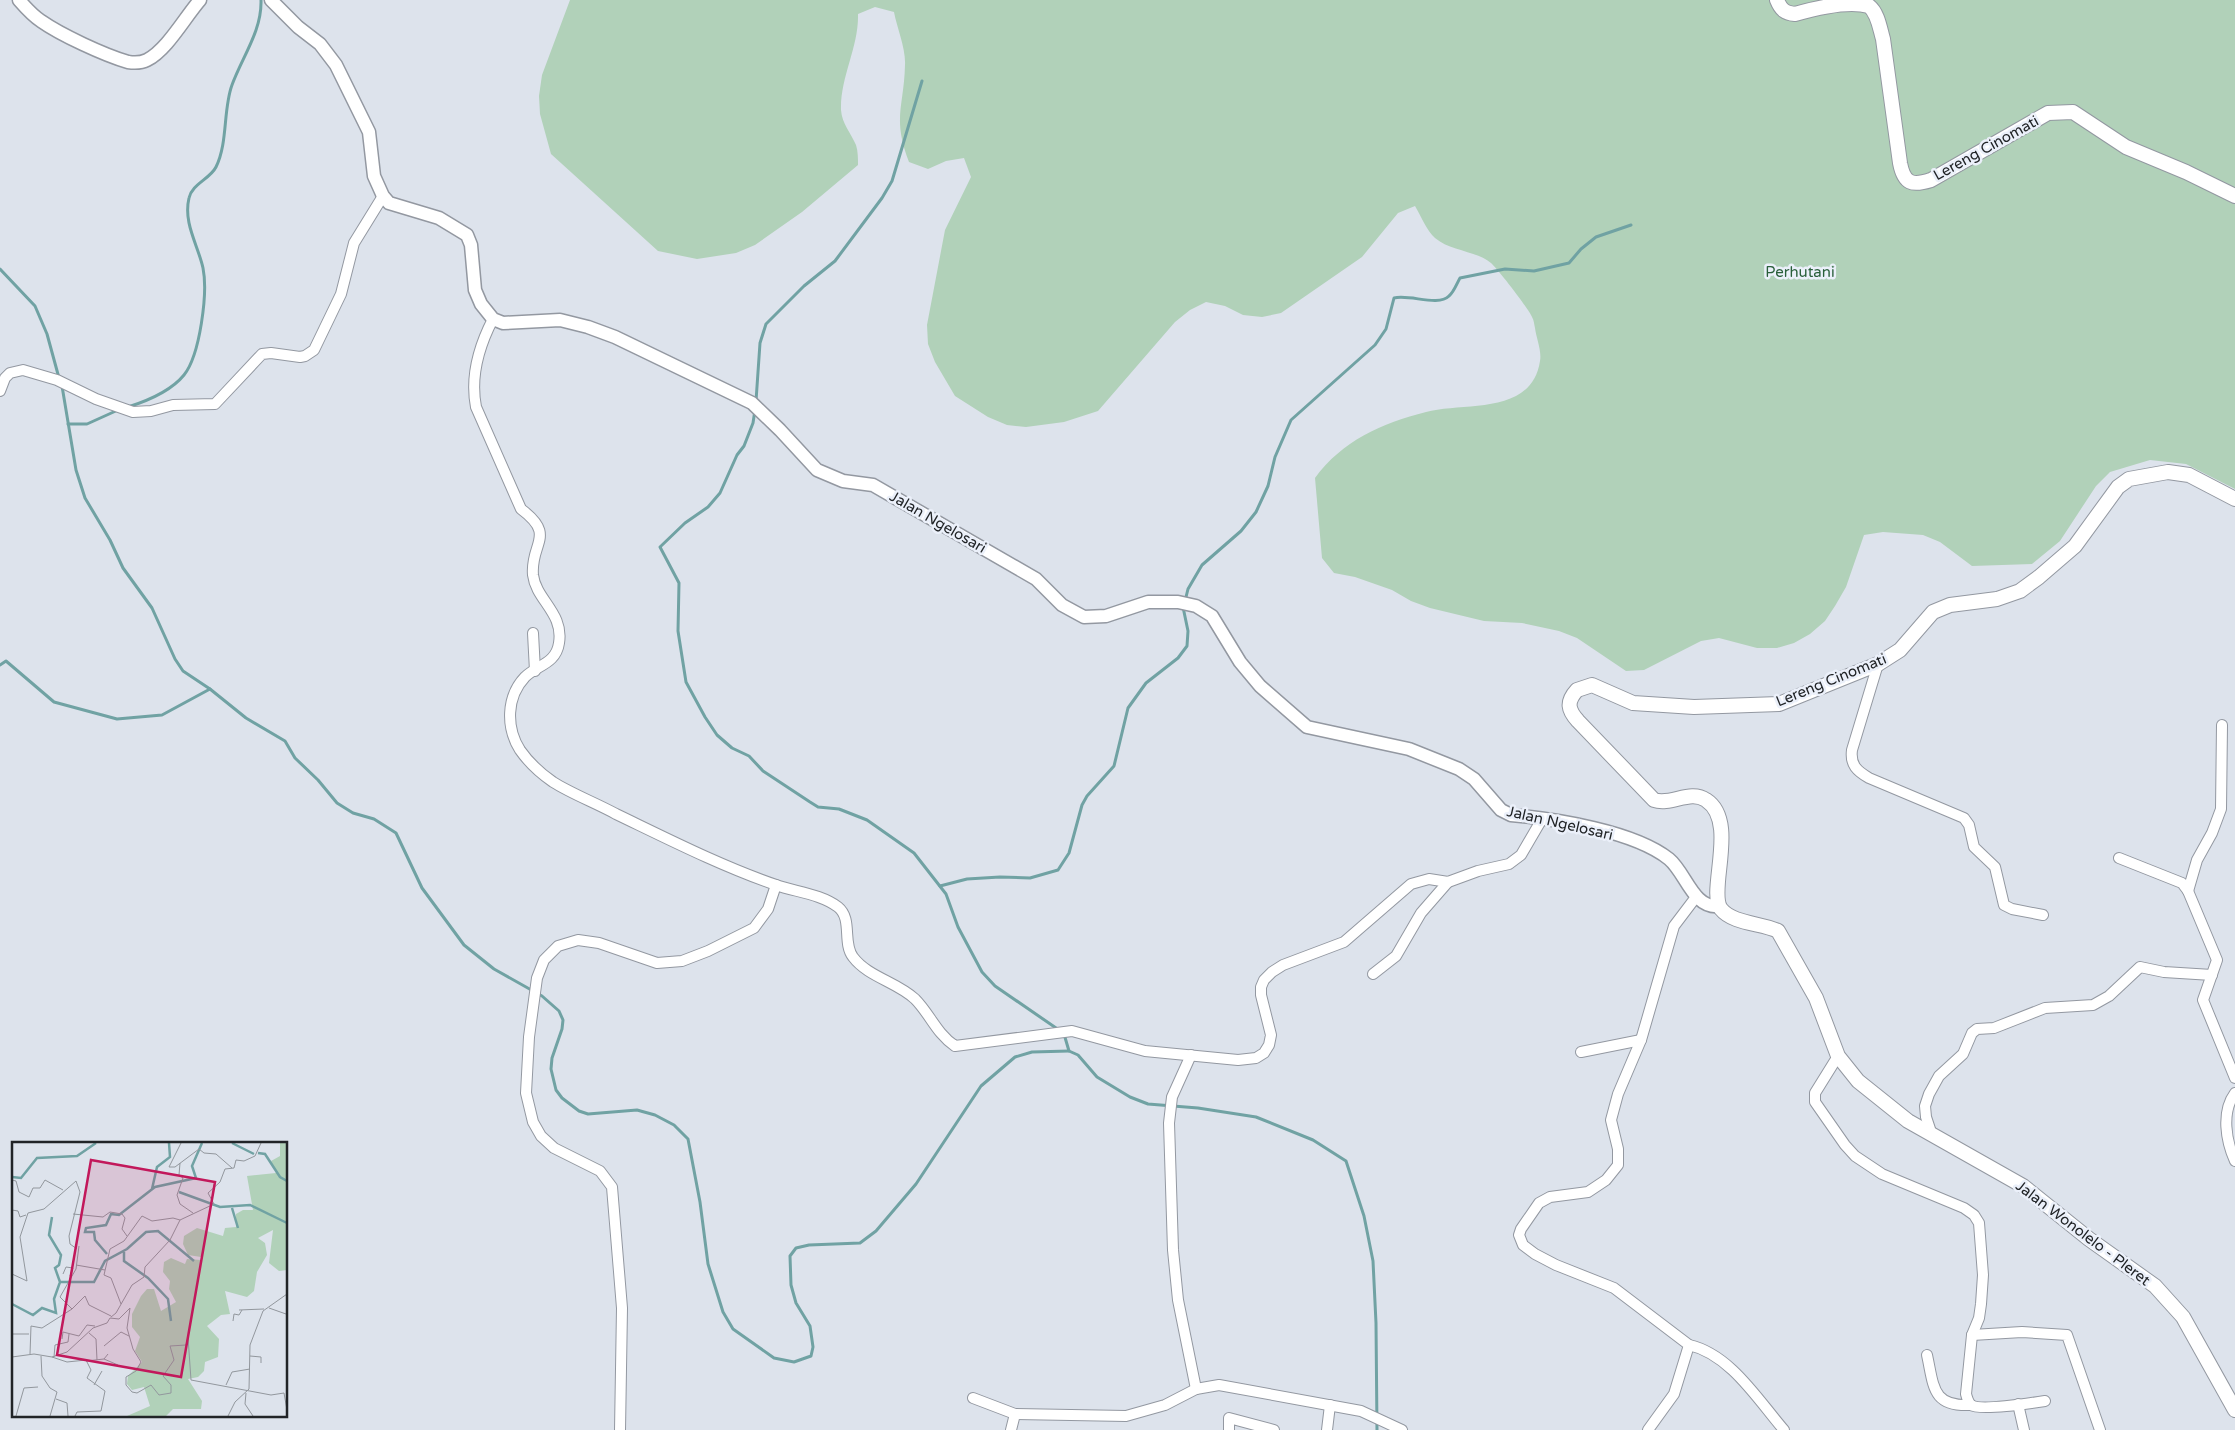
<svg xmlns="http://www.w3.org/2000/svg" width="2235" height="1430" font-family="'Varela Round',sans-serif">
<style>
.green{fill:#b1d1b9}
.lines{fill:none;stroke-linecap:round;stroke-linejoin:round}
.stream{stroke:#70a2a3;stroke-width:3}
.minor-casing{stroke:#9398a1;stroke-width:12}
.tertiary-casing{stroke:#9398a1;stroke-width:15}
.secondary-casing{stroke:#9398a1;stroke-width:16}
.minor{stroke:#fff;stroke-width:10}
.tertiary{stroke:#fff;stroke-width:12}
.secondary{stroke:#fff;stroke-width:14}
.labels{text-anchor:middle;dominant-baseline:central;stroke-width:5;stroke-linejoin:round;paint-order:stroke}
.street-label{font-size:15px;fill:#212427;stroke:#ebf0fa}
.park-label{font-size:15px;fill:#295f3a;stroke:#ebf0fa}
.inset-river{fill:none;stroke:#70a2a3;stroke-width:2.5}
.inset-road{fill:none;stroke:#92979d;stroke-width:1}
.view{fill:#c2185b;fill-opacity:0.15;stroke:#c2185b;stroke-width:2.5}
.inset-edge{fill:none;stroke:#212427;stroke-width:2.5}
</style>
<rect width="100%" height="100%" fill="#dde3ec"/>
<path class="green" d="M570,0H2235V489L2186,464L2150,460L2110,472L2096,486L2060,541L2032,564L1972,566L1940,542L1923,535L1883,532L1864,535L1846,587L1835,606L1825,621L1810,634L1794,643L1777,648H1757L1719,638L1701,641L1644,670L1626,671L1577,638L1559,631L1522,623L1484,621L1430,608L1411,601L1392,590L1355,577L1334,573L1322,558L1315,478C1342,441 1382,423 1426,412C1463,402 1532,416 1540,361C1542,351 1536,337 1535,328C1534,324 1534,320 1532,317C1529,309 1497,268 1491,263C1477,251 1450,251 1435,238C1427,231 1421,216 1415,206L1398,213L1362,257L1281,313L1262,317L1243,315L1225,306L1206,302L1190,310L1175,322L1098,411L1064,422L1026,427L1007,425L988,417L955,396L935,362L928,344L927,325L945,230L971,177L964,158L946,161L928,169L909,162C892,118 904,107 905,65C906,49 897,28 894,12L875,7L858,14C859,47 840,77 841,110C842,124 851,133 856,145C858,151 858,159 858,165L802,212L755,245L736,253L697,259L658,251L551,154L540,114L539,96L542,75Z"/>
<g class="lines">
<g class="stream">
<path d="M0,269L35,306L47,334L59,378"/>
<path d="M62,386L76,470L85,498L110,540L123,568L152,608L175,659L183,671L210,689L246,718L285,741L295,758L318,780L337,803L353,813L374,819L396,833L422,888L464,945L494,969L542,996L559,1011L563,1020L562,1029L552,1058L551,1069L556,1090L562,1098L579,1111L588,1114L637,1110L655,1115L674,1125L688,1139L700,1202L708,1264L723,1312L733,1329L774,1358L794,1362L811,1356L813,1347L810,1326L796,1303L791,1285L790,1256L796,1248L809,1245L860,1243L876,1231L916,1184L981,1086L1015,1057L1032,1052L1069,1051"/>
<path d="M756,401L760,343L766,324L804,286L835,261L882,198L892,181L922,81"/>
<path d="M128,407C147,401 171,391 184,375C200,355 208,293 203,268C198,245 183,223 189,198C192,184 210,179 216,167C228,143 223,109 232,85C242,57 262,31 261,0"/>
<path d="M755,410L753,423L744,446L737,455L720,493L708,507L685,523L660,547L679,583L678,631L686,682L705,717L717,735L732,748L749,756L763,771L810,802L818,807L839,809L867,820L914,853L946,894L958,927L982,972L995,986L1059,1030"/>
<path d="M68,424H87L118,410"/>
<path d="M1185,601L1188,589L1202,565L1241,531L1256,512L1268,486L1275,457L1291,420L1375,345L1386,329L1394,298C1410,294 1438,307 1449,296C1454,292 1457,283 1460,278L1505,269L1534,271L1569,263L1581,249L1596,237L1631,225"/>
<path d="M0,665L6,661L54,702L117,719L162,715L210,689"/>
<path d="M940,886L967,879L1000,877L1030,878L1058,870L1069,853L1082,805L1087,796L1114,766L1128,708L1146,683L1178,658L1187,646L1188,631L1183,607"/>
<path d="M1064,1034L1069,1051L1078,1055L1097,1077L1130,1097L1148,1104L1198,1108L1256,1117L1313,1140L1346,1161L1364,1216L1373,1261L1376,1323L1377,1430"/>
</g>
<defs>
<g id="minor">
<path d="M493,319C479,346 470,376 476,407L521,509C557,536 530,543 533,575C536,600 564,613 559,643C556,664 537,665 525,677C506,697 506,728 520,750C529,763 540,773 553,782C572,794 596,803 616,814C668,839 721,866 776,885C796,892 821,894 838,907C853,919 842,943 853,957C868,977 897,982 915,999C930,1014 936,1033 955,1046L1072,1031L1145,1051L1238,1060L1256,1058L1264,1053L1269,1045L1271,1035L1261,995V987L1264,980L1272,972L1283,965L1344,942L1411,884L1429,879L1448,882L1478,871L1509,864L1521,855L1542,819"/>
<path d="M0,391L5,378L10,373L23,370L57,380L96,399L133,412L151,411L173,405L215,404L262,354L271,353L300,357L305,356L314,350L341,294L354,243L383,196"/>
<path d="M533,633L535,671"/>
<path d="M1878,664L1852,750C1850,765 1857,771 1869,778L1964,818L1969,825L1974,847L1995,867L2004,905L2012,909L2043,915"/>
<path d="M2119,858L2182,883L2188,891L2217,960L2203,1000L2235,1078"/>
<path d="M2188,891L2197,860L2212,833L2221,809L2222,725"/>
<path d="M1373,974L1396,956L1421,913L1448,882"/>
<path d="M1581,1052L1641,1040"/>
<path d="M1191,1055L1172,1097L1169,1123L1173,1250L1178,1300L1196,1389"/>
<path d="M1838,1056L1815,1093V1102L1845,1145L1855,1156L1882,1174L1964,1208L1974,1215L1979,1223L1983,1275L1981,1304L1979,1318L1972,1335L1966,1394C1967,1398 1968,1402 1971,1405C1980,1411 2032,1403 2045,1401"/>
<path d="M2235,1093C2221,1112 2226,1141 2235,1161"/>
<path d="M1932,1135L1926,1117L1925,1106L1929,1094L1939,1076L1963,1054L1972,1033L1977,1029L1994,1028L2045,1008L2093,1005L2109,996L2140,967L2164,972L2212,975"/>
<path d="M1972,1335L2022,1332L2067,1335L2100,1430"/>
<path d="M1689,1345C1730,1354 1758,1400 1784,1430"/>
<path d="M1927,1355C1934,1387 1932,1407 1971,1405"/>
<path d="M973,1398L1015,1414L1126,1416L1165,1405L1196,1389L1219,1385L1361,1411L1402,1430"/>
<path d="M2018,1404L2024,1430"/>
<path d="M620,1430L622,1308L612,1187L600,1171L554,1148L541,1136L533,1122L526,1093L529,1037L537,978L544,960L558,946L578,940L599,943L657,963L682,961L708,951L754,928L768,909L776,885"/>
<path d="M1011,1430L1015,1414"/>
<path d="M1229,1430V1418L1274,1430"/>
<path d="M1327,1430L1330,1405"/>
<path d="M1648,1430L1674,1394L1689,1345L1614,1288L1556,1265L1535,1254L1523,1245L1519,1235L1521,1229L1539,1203L1550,1197L1588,1192L1606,1180L1618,1165V1149L1611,1120L1618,1094L1641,1040L1674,926L1696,897"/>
</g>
<g id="tertiary">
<path d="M19,0C26,8 32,15 41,21C61,35 104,55 128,62C134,63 141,63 147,60C167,50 185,17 200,0"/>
<path d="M271,0L298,27L320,44L336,65L369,132L374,176L383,196L389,203L439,218L467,235L471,245L475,290L481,304L493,319L503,323L560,320L588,327L615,337L752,403L780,430L817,470L843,481L873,485L1036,579L1062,605L1084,617L1106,616L1148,602H1178L1196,606L1212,616L1240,662L1260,686L1307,727L1409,749L1459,769L1474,779L1501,810L1511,815C1555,819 1634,831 1669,859C1686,873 1693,909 1719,906"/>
</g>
<g id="secondary">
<path d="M1777,0C1781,10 1785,13 1795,14C1816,8 1848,0 1869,6C1878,13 1880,29 1883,39L1900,163C1904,184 1912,186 1931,180L2048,113L2073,112L2126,147L2186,172L2235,196"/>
<path d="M2235,499L2189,475L2168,472L2129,479L2118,487L2075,546L2039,577L2020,591L1997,599L1950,605L1933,612L1900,650L1878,664L1779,704L1694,707L1633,703L1592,685L1577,690C1566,702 1568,710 1578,721L1654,800C1671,806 1690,789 1706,800C1739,821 1707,892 1721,909C1733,924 1762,923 1778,931L1816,998L1838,1056L1858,1081L1908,1121L2023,1186L2089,1239L2155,1286L2183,1317L2235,1410"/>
</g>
</defs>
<use href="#minor" class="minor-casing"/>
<use href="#tertiary" class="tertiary-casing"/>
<use href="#secondary" class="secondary-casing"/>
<use href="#minor" class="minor"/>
<use href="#tertiary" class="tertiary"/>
<use href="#secondary" class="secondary"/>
</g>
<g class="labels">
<g class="street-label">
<text transform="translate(1986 148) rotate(-29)">Lereng Cinomati</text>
<text transform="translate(938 522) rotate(30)">Jalan Ngelosari</text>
<text transform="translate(1831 680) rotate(-22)">Lereng Cinomati</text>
<text transform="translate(1560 823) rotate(13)">Jalan Ngelosari</text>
<text transform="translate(2083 1233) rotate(37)">Jalan Wonolelo - Pleret</text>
</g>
<g class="park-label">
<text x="1800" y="272">Perhutani</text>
</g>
</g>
<g transform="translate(12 1142)">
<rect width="275" height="275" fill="#dde3ec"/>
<path d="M268,1H275V128L267,129L257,121L261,88L246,96L253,101L255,113L245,130L242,149L235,155L213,149L218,172L209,173L195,184L207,197L206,215L193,220L192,229L186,235L176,237L190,259L189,267H161L154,274H115L138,264L132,245L120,248L115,242L116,234L130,220L123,209L128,195L120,185V172L129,154L135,147H142L149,169L164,160L157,147L158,139L151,130L152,120L159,116L173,122L175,117L189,118V115L176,113L171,102L172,94L185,86L211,94L213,86L224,85V72L231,68H241L235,34L264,31L259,19L268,14Z" fill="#b1d1b9"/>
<path class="inset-river" d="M220,1L242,12M246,11L253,12L268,35L275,39M0,35L9,36L25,16L65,14L84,1M140,47L145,25L158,15L157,1M167,50L208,65L238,63L275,81M220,66L226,86M40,75L37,93L49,113L47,123L43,126L48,140M112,110V119L136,136L156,157L159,179M95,112L83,98L82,90H73L74,86L94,83L99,72L107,73L143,45L184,36L180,24L190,1M0,162L21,173L30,166L44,171L42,157L48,140H82L93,119L115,107L134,90L146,89L182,119"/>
<path class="inset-road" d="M169,1L157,25H163L187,7L192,11L204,12L220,26M168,21L167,33L171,36L165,53L168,62L181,71M0,38L4,39L7,50L17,55L21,46H28L33,38L51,48M0,68L6,69L8,75L14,73M61,72L91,75L98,70L110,72L113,76L110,87L115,94M67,104L64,127L48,155L60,167L73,154L77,163L99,174M64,123L93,128M0,132L15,139L8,95L16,71L32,67L64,39L68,50L57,94L58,102L65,107M51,132L54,125L61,126L58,134M109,162L99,136L92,133L98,107L112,99L130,74L140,79L161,76L168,78M257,166L274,172M227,168L252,167M99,175L104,171L120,143L132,135L133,125L158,98L168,78L202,62L196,51L208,40L213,27L222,26L224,18L232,19L243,14L249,1M221,179L222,172L227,173L230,168M77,191L84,197L85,218M0,192H17M50,197L51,190L67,194L75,183L83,184M92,204L109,190L117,194M18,212L19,184L30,186L60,167M29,214L30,234L38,246L45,250L38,274M238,214L249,215V221M0,215L22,212L40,215L55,210L81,186L95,181L98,176L107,177L118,166L115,186L121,207L129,220L124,229L114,235V243L120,250L125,251L139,243L147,253L159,251V243L151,234L162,218L158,204L174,203L176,195L179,238L259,253L272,251L275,268M40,215L55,220L74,218L79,228L75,236L93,249L89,269L65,270L63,274M42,215L43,203L56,200L57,192M92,217L106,223M74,219L92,217L96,212M82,243L90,229M214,243L220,230L238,227M237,247L238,203L251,169L275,152M234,251L233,262L241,274M44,257L55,261L56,274M4,274L12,246L26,245M216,274L223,260L237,247"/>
<path class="view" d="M79,18L203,40L169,235L45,213Z"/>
<rect width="275" height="275" class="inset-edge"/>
</g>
</svg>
